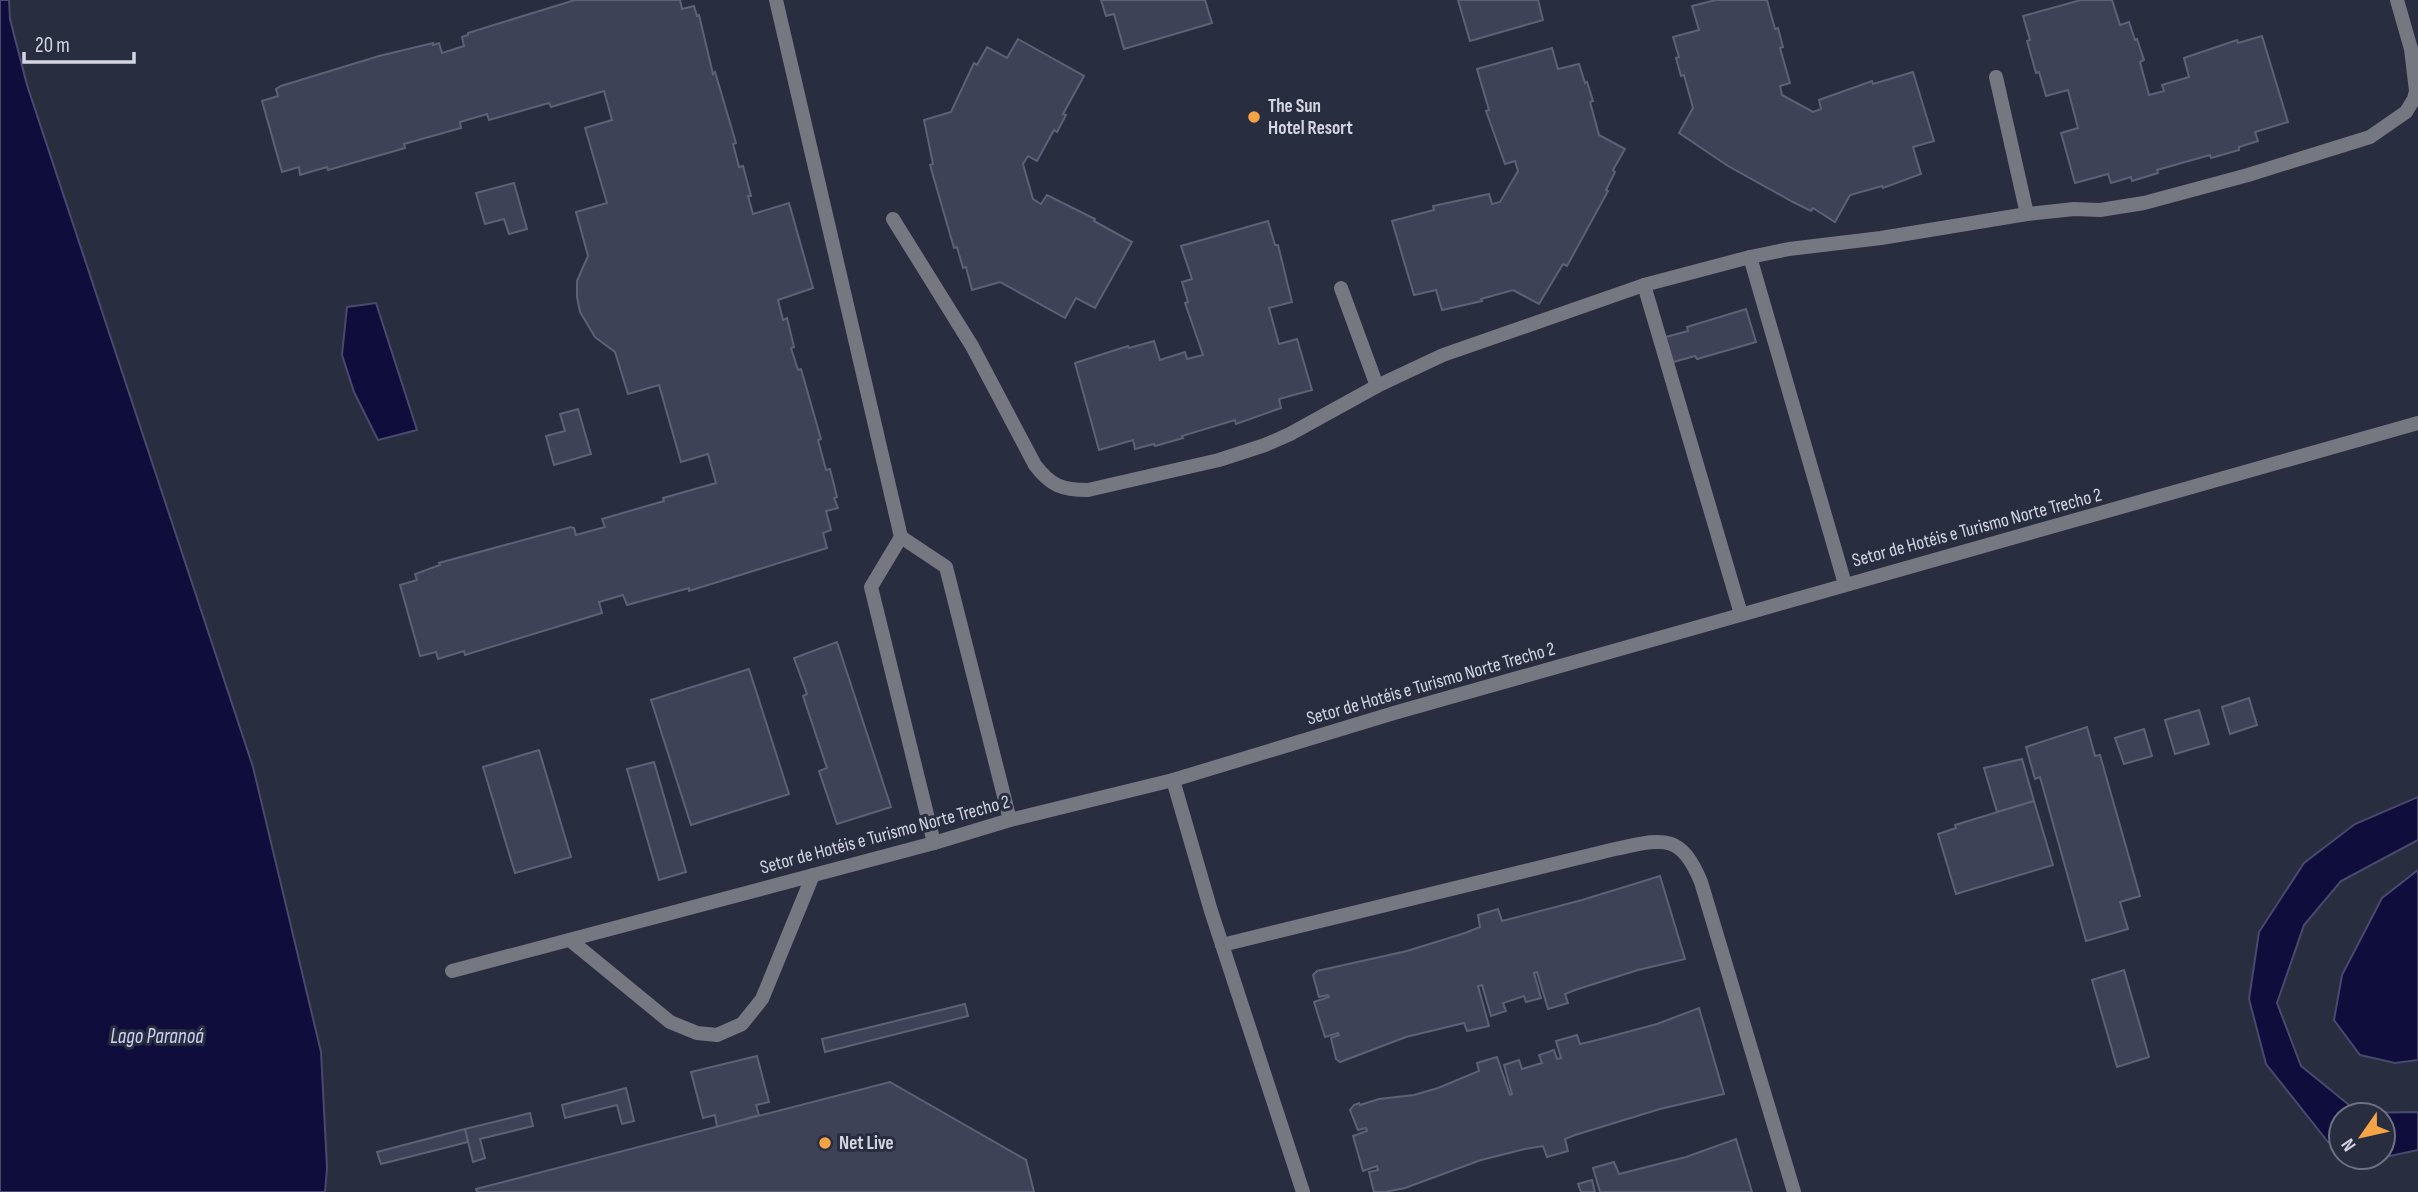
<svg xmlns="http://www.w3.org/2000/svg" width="2418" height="1192" font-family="'Sofia Sans Condensed',sans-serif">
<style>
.water{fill:#0e0d3c;stroke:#49496e;stroke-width:2}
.building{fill:#3e4256;stroke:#5c6177;stroke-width:2}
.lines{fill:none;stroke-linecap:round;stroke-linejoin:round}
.lane{stroke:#757781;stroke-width:14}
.poi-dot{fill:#f5a345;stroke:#292d40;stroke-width:2.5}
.labels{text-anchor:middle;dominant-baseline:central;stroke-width:6;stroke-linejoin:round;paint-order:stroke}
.poi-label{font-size:19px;font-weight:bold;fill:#d3d6e2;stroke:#292d40;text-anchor:start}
.street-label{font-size:19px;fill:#d3d6e2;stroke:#292d40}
.water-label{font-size:21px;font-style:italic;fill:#cdd4f5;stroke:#292d40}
</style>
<rect width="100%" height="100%" fill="#292d40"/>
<g class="water">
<path d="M0,0H9L10,19L27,85L253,767L321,1052L327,1168L325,1192H0Z"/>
<path d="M376,303L417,430L378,440L354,392L342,355L347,307Z"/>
<path d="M2418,797V840L2341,881L2304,925L2277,1003L2301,1066L2359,1113L2418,1112V1150L2366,1161L2358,1157H2383V1115H2341V1149L2328,1142L2266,1064L2249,999L2259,932L2304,863L2355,824Z"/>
<path d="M2418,870V1060L2395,1063L2360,1055L2334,1020L2342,975L2382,898Z"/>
</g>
<g class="building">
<path d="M575,0H680L682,9L694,6L697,16L699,15L713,74L715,72L736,143L733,144L739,167L743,166L751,196H748L753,214L789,203L813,288L778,300L783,320L787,318L794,347L791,348L798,370L801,369L821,439L818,440L826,470L830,469L837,497L834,498L838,508L826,511L831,530L823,533L827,548L689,591V588L627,605L623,595L599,602L602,613L465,655L464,651L438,659L436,652L420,656L400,585L417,580L415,574L440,565L439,563L571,527L574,528L576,535L605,527L602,519L664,501L663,498L716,483L708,454L681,462L659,385L628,394L615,352L595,337L580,312L577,297V281L588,256L576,212L607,203L585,128L612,120L604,91L551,107L549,103L489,120L487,114L460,122L461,128L404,144L405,148L328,170L327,167L300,175L299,167L282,172L262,101L278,96L276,89L281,86L379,56L433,43V45L439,43L442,53L464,46L462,37L468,35V33Z"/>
<path d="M1101,0H1205L1212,23L1124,49L1114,14L1106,16Z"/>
<path d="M1458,0H1538L1543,20L1470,41Z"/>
<path d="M1716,0H1767L1775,29L1778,28L1783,47L1780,48L1790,83L1780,86L1782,95L1813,112L1821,109L1819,100L1872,81L1873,84L1913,72L1934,141L1913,147L1921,174L1883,188L1882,186L1850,195L1835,222L1813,208L1811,211L1793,202L1728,166L1679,133L1693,108L1684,75L1681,76L1676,58L1679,57L1673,37L1699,30L1692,6Z"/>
<path d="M2081,0H2112L2120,25L2129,22L2135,40L2137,39L2144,60L2140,62L2149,95L2164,91L2162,85L2189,77L2184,58L2237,40L2238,43L2262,36L2288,122L2255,132L2258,141L2239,147V150L2211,158L2210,155L2157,170L2158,173L2132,181L2131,177L2111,183L2108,174L2075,183L2061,133L2078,128L2068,90L2046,96L2039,72L2036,73L2027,41L2030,40L2023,16Z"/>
<path d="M1018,39L1084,76L1063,114L1066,115L1057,132L1054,130L1037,161L1028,156L1023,164L1033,199L1041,204L1047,195L1095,219L1094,221L1132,242L1095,308L1076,298L1065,318L1000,282L972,290L966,267L963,268L957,247L954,248L930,165L933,164L924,120L951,112L974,63L977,65L987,47L1007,58Z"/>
<path d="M1552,48L1558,69L1579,64L1585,83L1587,82L1593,101L1590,102L1599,135L1625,149L1613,170L1615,172L1606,190L1608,191L1567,266L1563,264L1539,304L1513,290L1481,299L1482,301L1442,310L1436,290L1414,295L1392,221L1434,210L1433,206L1489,194L1492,204L1500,202L1518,171L1515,161L1505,164L1486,111L1489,110L1477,69Z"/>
<path d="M514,183L527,229L509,234L504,219L485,224L476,193Z"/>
<path d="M1268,221L1275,245H1278L1292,302L1269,308L1279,344L1297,339L1312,390L1279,399L1281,408L1236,424L1235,420L1182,436L1183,438L1155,446L1154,444L1135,449L1133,440L1099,450L1075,363L1128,346L1129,348L1154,341L1160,360L1185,352L1187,359L1203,355L1185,303L1188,302L1182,282L1192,279L1181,246Z"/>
<path d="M1746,309L1756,342L1697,359L1695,356L1670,363L1662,338L1688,331L1687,327Z"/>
<path d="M578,409L591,454L554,465L546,436L565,431L560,414Z"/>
<path d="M837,642L891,807L837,824L819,771L827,768L803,696L807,694L794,658Z"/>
<path d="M749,669L789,794L691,825L651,700Z"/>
<path d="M2249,698L2257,725L2230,734L2222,707Z"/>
<path d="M2199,710L2209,744L2175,754L2165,720Z"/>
<path d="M2087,727L2095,756L2100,755L2140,896L2120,902L2128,929L2086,941L2040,777L2035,779L2026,747Z"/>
<path d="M2144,729L2152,756L2124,764L2115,738Z"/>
<path d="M539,750L571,857L515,873L483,767Z"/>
<path d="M2022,759L2034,801L1997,812L1984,768Z"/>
<path d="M654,762L686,872L659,880L627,769Z"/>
<path d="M2034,801L2053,865L1956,894L1938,834L1956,828L1955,825Z"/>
<path d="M1660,876L1685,959L1638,970L1575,990L1565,994L1568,1003L1548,1009L1537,972L1534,973L1541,998L1526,1002L1524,996L1503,1003L1506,1011L1491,1016L1482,985L1478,986L1489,1026L1467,1031L1464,1023L1406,1037L1340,1062L1336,1059L1331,1038L1339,1035L1338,1033L1325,1037L1314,1002L1329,997L1328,995L1319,997L1313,975L1317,971L1407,951L1465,933L1480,927L1478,915L1498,909L1502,921L1582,900Z"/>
<path d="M2124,970L2149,1057L2117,1067L2092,980Z"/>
<path d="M965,1004L968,1016L825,1052L822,1039Z"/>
<path d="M1699,1008L1724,1094L1660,1109L1575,1135L1565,1139L1568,1151L1547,1157L1543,1146L1525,1149L1481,1160L1405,1188L1385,1192H1374L1369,1172L1378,1170L1377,1166L1363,1171L1353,1136L1367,1131L1366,1128L1358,1130L1350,1110L1354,1105L1359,1103L1360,1105L1379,1099L1414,1095L1438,1088L1479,1071L1477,1063L1497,1057L1510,1095L1512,1094L1504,1065L1519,1060L1522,1069L1542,1063L1539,1055L1554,1050L1557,1059L1561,1058L1556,1041L1577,1035L1580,1044L1597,1040L1657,1024Z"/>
<path d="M757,1056L769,1102L756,1105L759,1115L717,1127L715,1115L703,1118L691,1072Z"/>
<path d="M890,1082L1026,1160L1034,1192H477L476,1189Z"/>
<path d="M626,1088L634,1121L622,1124L617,1105L565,1118L562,1105Z"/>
<path d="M530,1113L533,1126L480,1139L485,1158L473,1162L465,1129Z"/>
<path d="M465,1129L468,1142L381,1164L377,1152Z"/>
<path d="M1736,1139L1752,1192H1600L1593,1168L1614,1162L1619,1174L1686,1157Z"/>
<path d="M1592,1180L1595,1192H1581L1578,1184Z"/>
</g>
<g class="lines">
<g class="lane">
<path d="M776,0L901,537L946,567L1010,820"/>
<path d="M1996,77L2027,214"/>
<path d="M893,219L972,346L1035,465C1051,486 1062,490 1088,490L1219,460L1265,445L1290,434L1377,386L1443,355L1644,285L1750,257L1789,249L1881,238L2027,214L2074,209L2100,210L2144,203L2248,175L2370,137L2406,112L2414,99L2416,91L2411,49L2397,0"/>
<path d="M1750,257L1845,584"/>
<path d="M1644,285L1741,614"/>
<path d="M1341,288L1377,386"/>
<path d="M901,537L871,587L934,843"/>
<path d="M1173,780L1211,911L1303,1192"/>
<path d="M570,940L670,1022L697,1033L717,1035L742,1024L762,999L813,875"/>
<path d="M1222,945L1615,849C1663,839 1680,832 1701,882L1794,1192"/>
<path d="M452,971L934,843L1010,820L1173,780L1394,713L2418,423"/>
</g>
</g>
<g class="poi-dot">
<circle cx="1254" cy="117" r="7"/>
<circle cx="825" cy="1143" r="7"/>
</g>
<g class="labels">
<g class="poi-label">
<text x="1268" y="106">The Sun<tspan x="1268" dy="22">Hotel Resort</tspan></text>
<text x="839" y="1143">Net Live</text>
</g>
<g class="street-label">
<text transform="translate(1977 528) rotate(-15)">Setor de Hotéis e Turismo Norte Trecho 2</text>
<text transform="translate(1431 684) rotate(-16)">Setor de Hotéis e Turismo Norte Trecho 2</text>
<text transform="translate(885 835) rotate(-15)">Setor de Hotéis e Turismo Norte Trecho 2</text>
</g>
<g class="water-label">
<text x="157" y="1036">Lago Paranoá</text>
</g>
</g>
<g transform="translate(2362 1136) rotate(236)"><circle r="33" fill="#292d40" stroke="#6d7181" stroke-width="2"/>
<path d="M0-5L12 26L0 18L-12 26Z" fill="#f5a345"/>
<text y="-10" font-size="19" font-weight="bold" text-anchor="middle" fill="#d3d6e2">N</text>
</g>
<path d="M24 52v10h110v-10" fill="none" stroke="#d3d6e2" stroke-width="3.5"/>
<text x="35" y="52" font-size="21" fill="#d3d6e2" stroke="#292d40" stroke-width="5" paint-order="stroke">20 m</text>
</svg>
